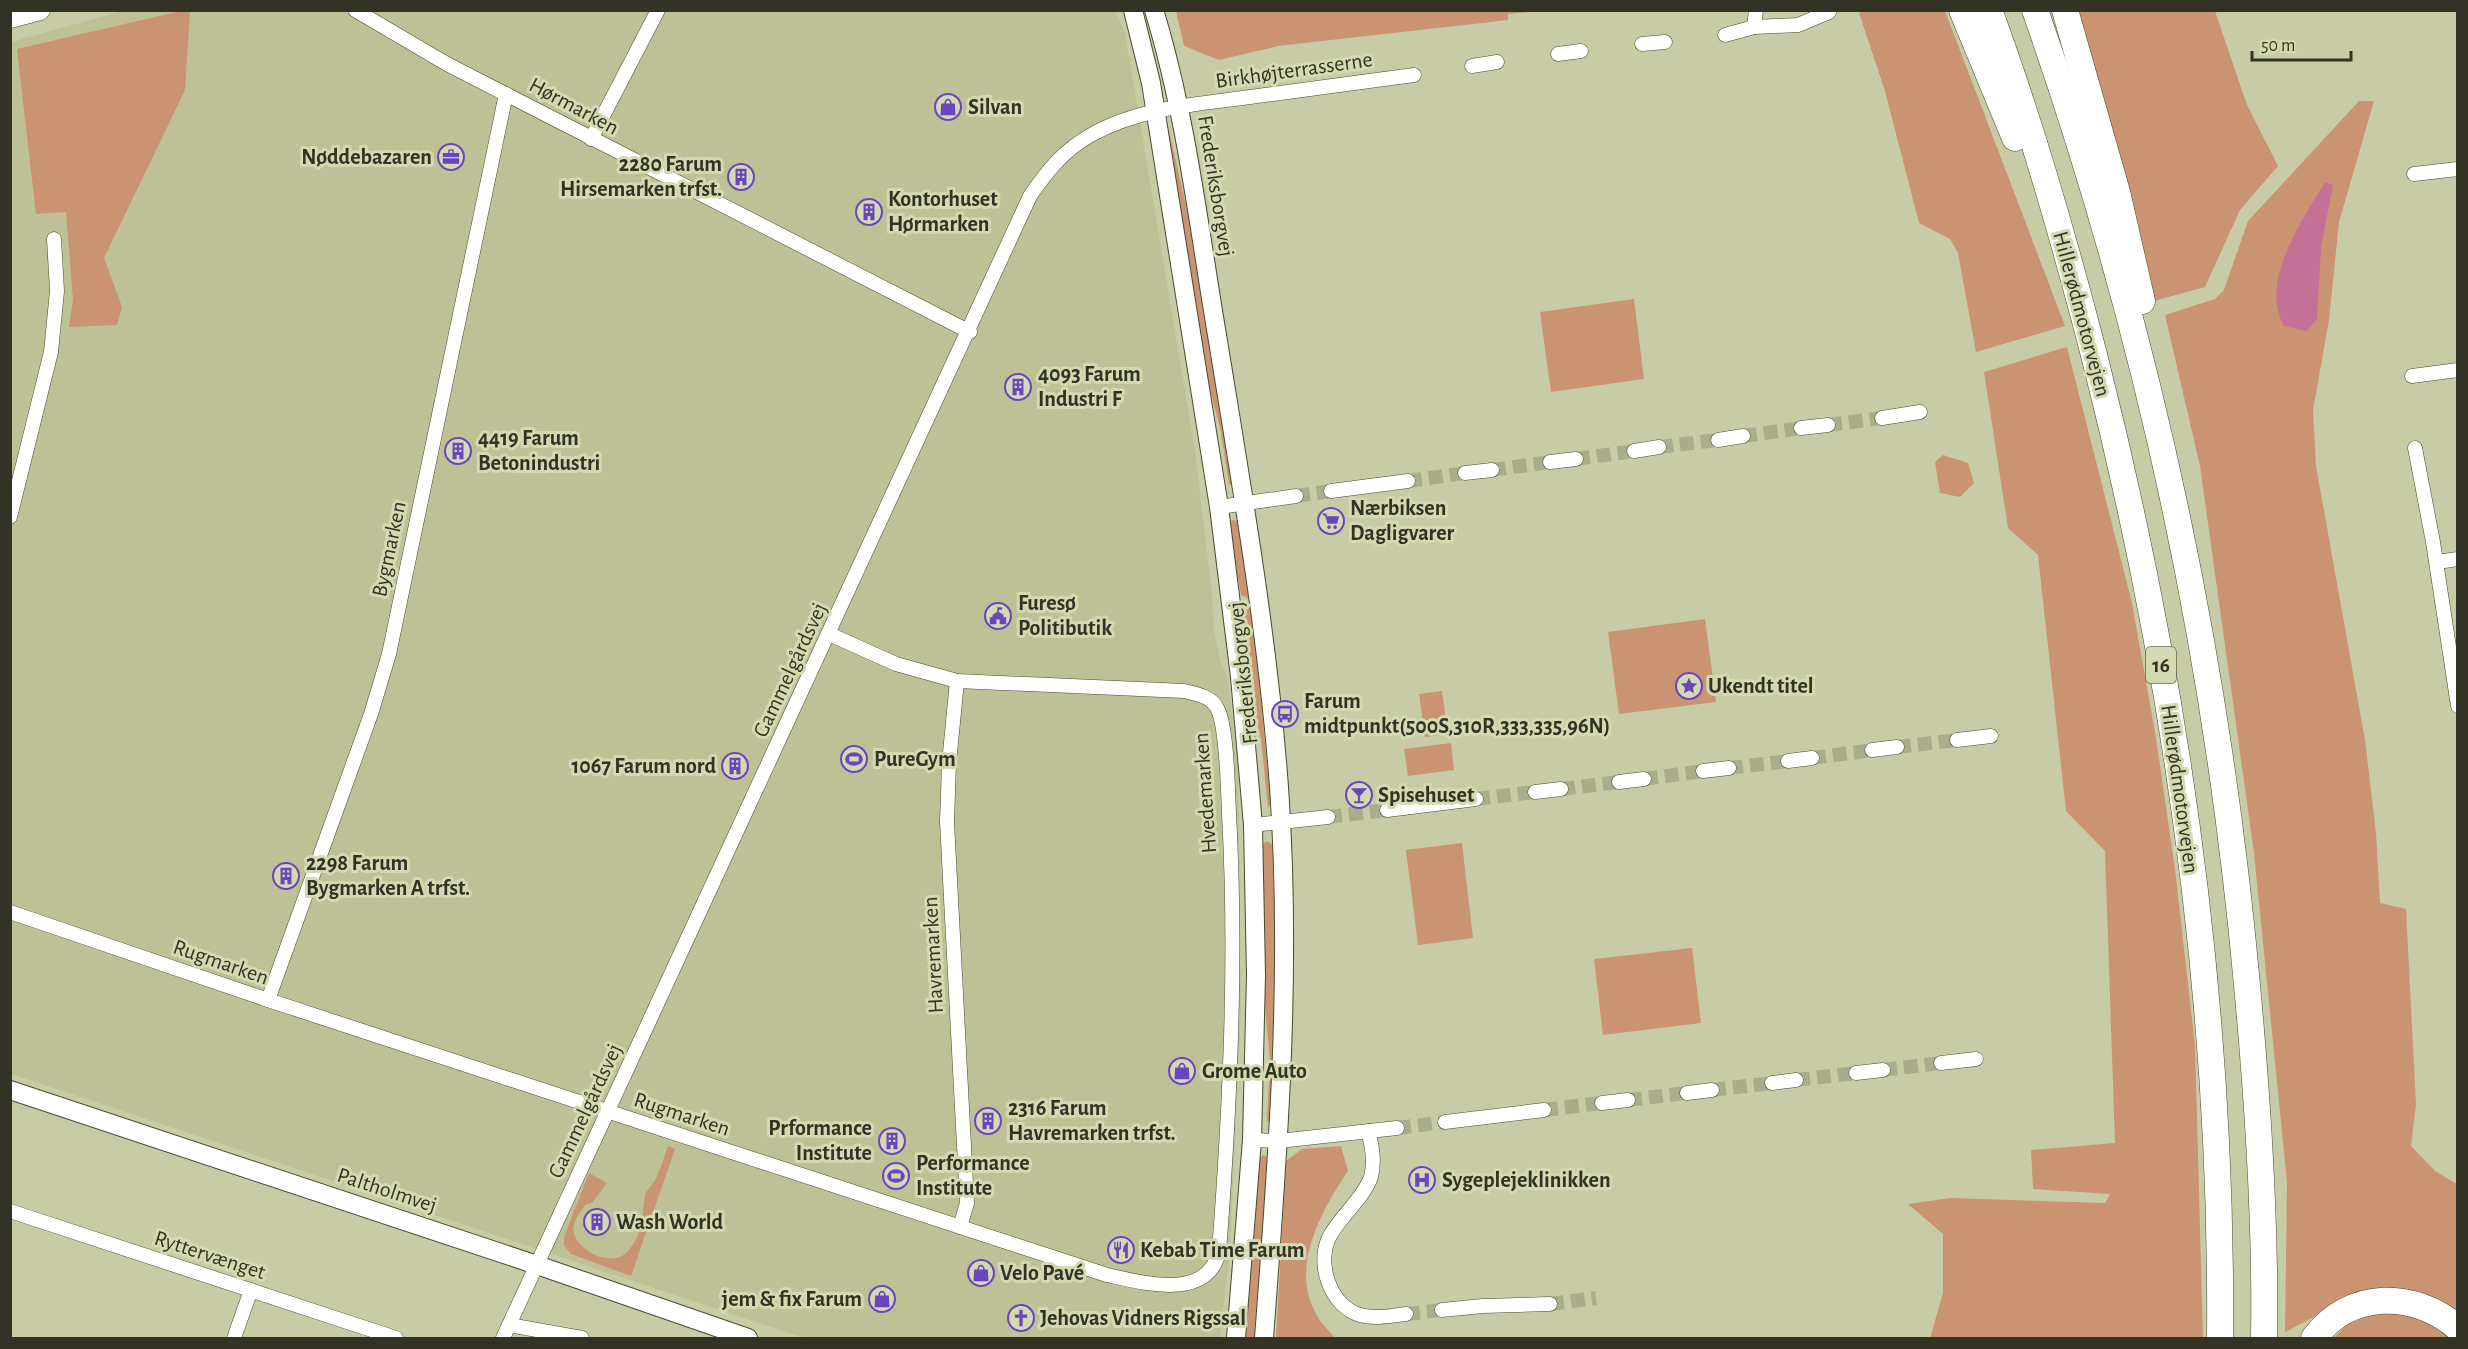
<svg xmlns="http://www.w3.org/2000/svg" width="2468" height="1349" font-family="'Alegreya Sans',sans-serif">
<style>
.built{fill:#bec195}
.green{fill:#ca9372}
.water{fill:#c47197}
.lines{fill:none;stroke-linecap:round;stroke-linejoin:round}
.minor-tunnel{stroke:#aaad8c;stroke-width:14;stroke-dasharray:14 7;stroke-linecap:butt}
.minor-casing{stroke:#484a29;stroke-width:15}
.tertiary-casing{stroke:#484a29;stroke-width:20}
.secondary-casing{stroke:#484a29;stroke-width:21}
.motorway-casing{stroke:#484a29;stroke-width:27}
.minor{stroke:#fff;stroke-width:14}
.tertiary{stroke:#fff;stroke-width:18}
.secondary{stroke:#fff;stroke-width:20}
.motorway{stroke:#fff;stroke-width:26}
.labels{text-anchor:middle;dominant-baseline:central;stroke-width:6;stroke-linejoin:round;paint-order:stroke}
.shield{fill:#d5d9b2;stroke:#63654f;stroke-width:1.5}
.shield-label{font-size:21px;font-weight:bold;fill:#323324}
.street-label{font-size:22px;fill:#323324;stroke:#d5d9b2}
.poi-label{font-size:22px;font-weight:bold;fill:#323324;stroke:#d5d9b2;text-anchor:start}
</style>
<rect width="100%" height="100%" fill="#c8cca6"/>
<path class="built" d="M126,10L1115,11L1125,33L1195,450L1212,594L1214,632L1221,663L1228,678L1238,764L1241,1011L1230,1250L1220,1338H804L11,1074V42Z"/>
<g class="green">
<path d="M185,10L190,11L185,90L104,258L122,307L117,325L69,327L73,299L66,212L36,214L17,49Z"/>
<path d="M1176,11V10L1538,11L1508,14V20L1278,46L1219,60L1184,46Z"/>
<path d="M1866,11H1945L2065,326L1976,352L1958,253L1950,239L1919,223L1885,91L1859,13Z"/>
<path d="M2075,11H2215L2247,105L2278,166L2240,210L2205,287L2154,301Z"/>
<path d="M2359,101H2374L2339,222L2329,320L2313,410L2316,466L2365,740L2376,833L2380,903L2406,909L2416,1104L2411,1146L2435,1171L2457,1184V1322L2452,1316L2333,1307L2285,1332L2287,1182L2254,853L2200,466L2165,315L2215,299L2224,290L2248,221Z"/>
<path d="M1167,122L1195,245L1234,483L1232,485L1229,484L1220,427L1203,366L1165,123Z"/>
<path d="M1634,299L1644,379L1551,392L1540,312Z"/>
<path d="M2067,347L2132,603L2156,738L2175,869L2195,1046L2203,1338H1930L1943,1293V1234L1908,1204L1951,1198L2105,1203L2110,1194L2033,1189L2031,1150L2115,1143L2105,851L2066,811L2038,555L2008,528L1984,372Z"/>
<path d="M1943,455L1968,463L1974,483L1960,497L1940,493L1935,462Z"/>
<path d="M1232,520L1238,521L1251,600L1241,595L1229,523Z"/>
<path d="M1243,603L1252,608L1271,805L1268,808L1261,739L1251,696Z"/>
<path d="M1705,619L1716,702L1619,714L1608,632Z"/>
<path d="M1442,691L1448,734L1425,737L1419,694Z"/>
<path d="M1451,743L1454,770L1408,776L1404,749Z"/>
<path d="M1267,841L1272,844C1277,937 1275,1029 1272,1122L1269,1123L1267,1120L1270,1060L1264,997L1262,845Z"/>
<path d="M1462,843L1473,938L1418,945L1406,850Z"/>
<path d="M1692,948L1701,1023L1603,1035L1594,959Z"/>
<path d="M668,1146L675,1149L631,1276L571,1254L564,1245V1237L589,1173L607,1183L592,1203L586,1204C582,1210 576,1217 574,1224C568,1247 611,1271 628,1251C643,1234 642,1215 645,1195C647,1189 655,1183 657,1176C662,1166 664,1156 668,1146Z"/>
<path d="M1341,1146L1348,1171C1321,1211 1288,1270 1318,1317C1322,1325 1330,1331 1335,1338H1276L1286,1161L1302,1149Z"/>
<path d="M1263,1155L1268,1158L1254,1338H1246L1258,1160Z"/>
<path d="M2381,1312C2405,1315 2437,1318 2453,1338H2334L2347,1324Z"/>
</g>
<path class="water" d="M2325,182L2333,185L2321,247L2317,319L2307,331L2284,326C2259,281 2302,221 2325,182Z"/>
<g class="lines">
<g class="minor-tunnel">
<path d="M1828,425L1882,418"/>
<path d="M1743,436L1801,428"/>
<path d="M1659,447L1718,440"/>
<path d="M1576,459L1634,451"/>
<path d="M1492,470L1550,462"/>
<path d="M1408,481L1465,473"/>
<path d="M1296,496L1331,491"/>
<path d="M1897,747L1957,740"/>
<path d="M1812,758L1872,750"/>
<path d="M1729,768L1788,761"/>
<path d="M1644,779L1703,771"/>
<path d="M1561,789L1619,782"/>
<path d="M1476,799L1535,792"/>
<path d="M1328,817L1387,810"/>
<path d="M1883,1070L1941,1063"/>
<path d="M1796,1080L1856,1073"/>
<path d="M1712,1090L1772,1083"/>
<path d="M1628,1100L1687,1093"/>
<path d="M1544,1110L1602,1103"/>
<path d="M1397,1128L1445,1122"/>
<path d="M1550,1304L1596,1298"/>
<path d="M1406,1314L1442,1310"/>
</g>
<defs>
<g id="minor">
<path d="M355,10L447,64L970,332"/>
<path d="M1754,27L1756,10"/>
<path d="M1725,35L1754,27L1798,25L1829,12"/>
<path d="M1642,44L1665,42"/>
<path d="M1558,54L1581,51"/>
<path d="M1472,66L1497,62"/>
<path d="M591,139L658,10"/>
<path d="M2414,174L2458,169"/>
<path d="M2412,376L2458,370"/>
<path d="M1882,418L1920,412"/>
<path d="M1801,428L1828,425"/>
<path d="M1718,440L1743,436"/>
<path d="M2415,448L2433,542L2458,706"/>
<path d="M1634,451L1659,447"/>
<path d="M1550,462L1576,459"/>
<path d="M1465,473L1492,470"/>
<path d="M1331,491L1408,481"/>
<path d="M1219,507L1296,496"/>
<path d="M10,517L51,352L57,291L54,239"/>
<path d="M2437,562L2458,559"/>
<path d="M957,681L949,763L947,822L967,1203L960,1227"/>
<path d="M1957,740L1991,736"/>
<path d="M1872,750L1897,747"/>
<path d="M1788,761L1812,758"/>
<path d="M1703,771L1729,768"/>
<path d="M1619,782L1644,779"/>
<path d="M1535,792L1561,789"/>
<path d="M1387,810L1476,799"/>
<path d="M1253,825L1328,817"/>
<path d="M10,912L268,1000L1107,1275C1144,1283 1207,1301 1219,1252C1230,1106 1237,960 1229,814C1228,791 1227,729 1218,710C1212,696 1197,694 1184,691L957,681L896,664L829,634"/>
<path d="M268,1000L371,714L389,654L506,94"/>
<path d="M1941,1063L1976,1059"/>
<path d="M1856,1073L1883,1070"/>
<path d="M1772,1083L1796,1080"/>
<path d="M1687,1093L1712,1090"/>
<path d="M1602,1103L1628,1100"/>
<path d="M1445,1122L1544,1110"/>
<path d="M1368,1131C1372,1146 1375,1161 1371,1177C1364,1197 1342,1215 1331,1234C1315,1260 1329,1306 1360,1315C1375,1319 1390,1316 1406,1314"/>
<path d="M1252,1140L1279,1141L1397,1128"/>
<path d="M10,1211L396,1338"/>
<path d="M1442,1310L1483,1306L1550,1304"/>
<path d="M509,1325L582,1338"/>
<path d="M234,1338L251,1290"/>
<path d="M503,1338L1030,196C1048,170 1064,150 1091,135C1138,108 1198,104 1250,97C1305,90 1359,82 1414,75"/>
</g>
<g id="tertiary">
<path d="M1133,10L1151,83L1219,507L1240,677L1253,825L1256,975L1252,1140L1236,1338"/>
<path d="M1154,10C1187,118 1199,230 1218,341C1242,489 1268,637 1279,787C1292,971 1278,1155 1264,1338"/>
<path d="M10,1090L537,1265L748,1338"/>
</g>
<path id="secondary" d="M10,18L40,10"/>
<g id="motorway">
<path d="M1962,10L2015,138"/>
<path d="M1989,10C2031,123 2064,239 2094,355C2176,676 2223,1007 2220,1338"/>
<path d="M2035,10C2146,325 2217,653 2247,985C2258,1103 2266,1220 2264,1338"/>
<path d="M2065,10L2117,192L2142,301"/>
<path d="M2314,1338C2350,1290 2414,1290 2458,1328"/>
</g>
</defs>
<use href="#minor" class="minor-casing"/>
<use href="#tertiary" class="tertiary-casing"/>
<use href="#secondary" class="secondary-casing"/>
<use href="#motorway" class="motorway-casing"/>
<use href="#minor" class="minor"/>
<use href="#tertiary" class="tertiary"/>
<use href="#secondary" class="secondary"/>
<use href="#motorway" class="motorway"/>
</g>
<defs>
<symbol id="shop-ring" viewBox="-11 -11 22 22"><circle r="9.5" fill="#d5d9b2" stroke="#6946bf" stroke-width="1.5"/><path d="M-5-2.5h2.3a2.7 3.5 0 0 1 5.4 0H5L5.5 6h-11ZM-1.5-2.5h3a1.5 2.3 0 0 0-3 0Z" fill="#6946bf"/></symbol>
<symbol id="office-ring" viewBox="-11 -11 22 22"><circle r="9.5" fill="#d5d9b2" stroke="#6946bf" stroke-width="1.5"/><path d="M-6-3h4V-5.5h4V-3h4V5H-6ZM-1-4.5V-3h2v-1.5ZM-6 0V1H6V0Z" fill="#6946bf"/></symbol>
<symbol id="building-ring" viewBox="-11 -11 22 22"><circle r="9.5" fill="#d5d9b2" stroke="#6946bf" stroke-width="1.5"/><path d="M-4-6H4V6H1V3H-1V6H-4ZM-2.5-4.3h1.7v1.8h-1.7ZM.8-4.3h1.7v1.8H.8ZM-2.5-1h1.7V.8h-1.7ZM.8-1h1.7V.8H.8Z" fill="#6946bf"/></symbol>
<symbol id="supermarket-ring" viewBox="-11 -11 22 22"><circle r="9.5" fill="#d5d9b2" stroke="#6946bf" stroke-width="1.5"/><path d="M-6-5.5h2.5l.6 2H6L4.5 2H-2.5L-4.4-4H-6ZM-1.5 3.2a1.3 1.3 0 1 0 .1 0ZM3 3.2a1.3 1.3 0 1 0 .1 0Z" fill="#6946bf"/></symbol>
<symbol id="civic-ring" viewBox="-11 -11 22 22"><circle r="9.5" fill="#d5d9b2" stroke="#6946bf" stroke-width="1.5"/><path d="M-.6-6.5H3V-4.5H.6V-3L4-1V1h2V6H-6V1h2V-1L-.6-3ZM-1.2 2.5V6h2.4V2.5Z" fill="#6946bf"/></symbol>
<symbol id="sight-ring" viewBox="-11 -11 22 22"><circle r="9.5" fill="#d5d9b2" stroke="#6946bf" stroke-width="1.5"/><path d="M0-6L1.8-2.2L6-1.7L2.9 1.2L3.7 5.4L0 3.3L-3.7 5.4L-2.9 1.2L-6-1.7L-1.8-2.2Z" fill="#6946bf"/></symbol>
<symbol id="bus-ring" viewBox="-11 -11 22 22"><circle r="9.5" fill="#d5d9b2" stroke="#6946bf" stroke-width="1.5"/><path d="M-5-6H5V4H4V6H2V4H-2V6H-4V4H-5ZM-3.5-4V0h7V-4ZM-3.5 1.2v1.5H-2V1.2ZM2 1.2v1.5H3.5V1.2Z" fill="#6946bf"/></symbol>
<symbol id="stadium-ring" viewBox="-11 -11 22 22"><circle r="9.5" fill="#d5d9b2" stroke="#6946bf" stroke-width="1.5"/><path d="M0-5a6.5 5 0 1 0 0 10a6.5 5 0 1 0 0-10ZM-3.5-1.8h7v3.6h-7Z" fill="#6946bf"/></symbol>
<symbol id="bar-ring" viewBox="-11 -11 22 22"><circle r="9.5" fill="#d5d9b2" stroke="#6946bf" stroke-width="1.5"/><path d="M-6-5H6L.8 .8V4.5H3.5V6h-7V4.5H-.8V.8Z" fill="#6946bf"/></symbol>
<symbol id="hospital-ring" viewBox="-11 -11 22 22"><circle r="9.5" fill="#d5d9b2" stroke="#6946bf" stroke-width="1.5"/><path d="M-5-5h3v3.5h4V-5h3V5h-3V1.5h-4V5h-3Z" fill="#6946bf"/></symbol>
<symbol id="restaurant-ring" viewBox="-11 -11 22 22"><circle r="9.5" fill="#d5d9b2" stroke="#6946bf" stroke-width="1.5"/><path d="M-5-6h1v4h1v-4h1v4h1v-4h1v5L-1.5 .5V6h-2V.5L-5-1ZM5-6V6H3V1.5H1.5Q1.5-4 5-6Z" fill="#6946bf"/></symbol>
<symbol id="church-ring" viewBox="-11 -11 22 22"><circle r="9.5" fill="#d5d9b2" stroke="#6946bf" stroke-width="1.5"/><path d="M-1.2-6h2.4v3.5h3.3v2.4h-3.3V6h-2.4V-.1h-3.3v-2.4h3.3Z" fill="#6946bf"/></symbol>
</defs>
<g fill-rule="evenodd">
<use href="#shop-ring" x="933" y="92" width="30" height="30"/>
<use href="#office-ring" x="436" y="142" width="30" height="30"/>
<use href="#building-ring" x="726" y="162" width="30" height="30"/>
<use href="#building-ring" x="854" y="197" width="30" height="30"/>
<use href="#building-ring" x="1003" y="372" width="30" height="30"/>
<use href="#building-ring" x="443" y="436" width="30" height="30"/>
<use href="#supermarket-ring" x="1316" y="506" width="30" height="30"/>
<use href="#civic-ring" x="983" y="601" width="30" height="30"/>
<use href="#sight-ring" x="1674" y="671" width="30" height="30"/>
<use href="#bus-ring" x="1270" y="699" width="30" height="30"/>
<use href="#stadium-ring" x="839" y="744" width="30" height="30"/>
<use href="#building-ring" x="720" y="751" width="30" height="30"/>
<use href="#bar-ring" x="1344" y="780" width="30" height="30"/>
<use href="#building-ring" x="271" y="861" width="30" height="30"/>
<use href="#shop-ring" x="1167" y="1056" width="30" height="30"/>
<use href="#building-ring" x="973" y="1106" width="30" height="30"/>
<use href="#building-ring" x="877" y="1126" width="30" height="30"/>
<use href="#stadium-ring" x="881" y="1161" width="30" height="30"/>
<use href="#hospital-ring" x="1407" y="1165" width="30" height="30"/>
<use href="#building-ring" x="582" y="1207" width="30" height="30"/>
<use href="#restaurant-ring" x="1106" y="1235" width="30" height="30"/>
<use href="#shop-ring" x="966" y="1258" width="30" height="30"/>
<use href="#shop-ring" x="867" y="1284" width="30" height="30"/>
<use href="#church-ring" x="1006" y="1303" width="30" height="30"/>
</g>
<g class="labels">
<rect class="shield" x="2146" y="647" width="30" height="36" rx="4.5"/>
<g class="shield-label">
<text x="2161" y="665">16</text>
</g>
<g class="street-label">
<text transform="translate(1294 70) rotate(-8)">Birkhøjterrasserne</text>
<text transform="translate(574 106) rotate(28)">Hørmarken</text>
<text transform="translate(1216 186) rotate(81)">Frederiksborgvej</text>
<text transform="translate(2082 314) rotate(75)">Hillerødmotorvejen</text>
<text transform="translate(389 549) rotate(-78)">Bygmarken</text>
<text transform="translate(790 670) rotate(-65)">Gammelgårdsvej</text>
<text transform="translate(1243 673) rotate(-96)">Frederiksborgvej</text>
<text transform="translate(2180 789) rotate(82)">Hillerødmotorvejen</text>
<text transform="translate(1205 793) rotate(-94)">Hvedemarken</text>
<text transform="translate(933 955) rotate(-93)">Havremarken</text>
<text transform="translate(221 962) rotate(19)">Rugmarken</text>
<text transform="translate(585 1111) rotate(-65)">Gammelgårdsvej</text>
<text transform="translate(682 1114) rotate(18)">Rugmarken</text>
<text transform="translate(387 1190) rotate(18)">Paltholmvej</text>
<text transform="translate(210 1255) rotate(18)">Ryttervænget</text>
</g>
<g class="poi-label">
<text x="968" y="107">Silvan</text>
<text x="432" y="157" text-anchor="end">Nøddebazaren</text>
<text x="722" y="164" text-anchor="end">2280 Farum<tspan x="722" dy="25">Hirsemarken trfst.</tspan></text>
<text x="888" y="199">Kontorhuset<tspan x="888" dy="25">Hørmarken</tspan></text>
<text x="1038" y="374">4093 Farum<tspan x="1038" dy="25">Industri F</tspan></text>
<text x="478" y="438">4419 Farum<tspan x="478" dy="25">Betonindustri</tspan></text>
<text x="1350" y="508">Nærbiksen<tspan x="1350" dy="25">Dagligvarer</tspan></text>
<text x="1018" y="603">Furesø<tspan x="1018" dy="25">Politibutik</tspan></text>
<text x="1708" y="686">Ukendt titel</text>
<text x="1304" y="701">Farum<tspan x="1304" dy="25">midtpunkt(500S,310R,333,335,96N)</tspan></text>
<text x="874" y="759">PureGym</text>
<text x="716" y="766" text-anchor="end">1067 Farum nord</text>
<text x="1378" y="795">Spisehuset</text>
<text x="306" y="863">2298 Farum<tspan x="306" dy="25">Bygmarken A trfst.</tspan></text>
<text x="1202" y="1071">Grome Auto</text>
<text x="1008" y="1108">2316 Farum<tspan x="1008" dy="25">Havremarken trfst.</tspan></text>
<text x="872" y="1128" text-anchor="end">Prformance<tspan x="872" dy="25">Institute</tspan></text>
<text x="916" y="1163">Performance<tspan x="916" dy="25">Institute</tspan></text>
<text x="1442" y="1180">Sygeplejeklinikken</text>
<text x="616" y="1222">Wash World</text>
<text x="1140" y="1250">Kebab Time Farum</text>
<text x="1000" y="1273">Velo Pavé</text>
<text x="862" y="1299" text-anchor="end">jem &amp; fix Farum</text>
<text x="1040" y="1318">Jehovas Vidners Rigssal</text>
</g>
</g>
<rect width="2468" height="1349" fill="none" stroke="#323324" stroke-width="24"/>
<path d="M2252 51v9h99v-9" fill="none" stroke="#323324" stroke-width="3"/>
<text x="2261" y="51" font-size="18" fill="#323324" stroke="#d5d9b2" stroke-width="4.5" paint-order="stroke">50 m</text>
</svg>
